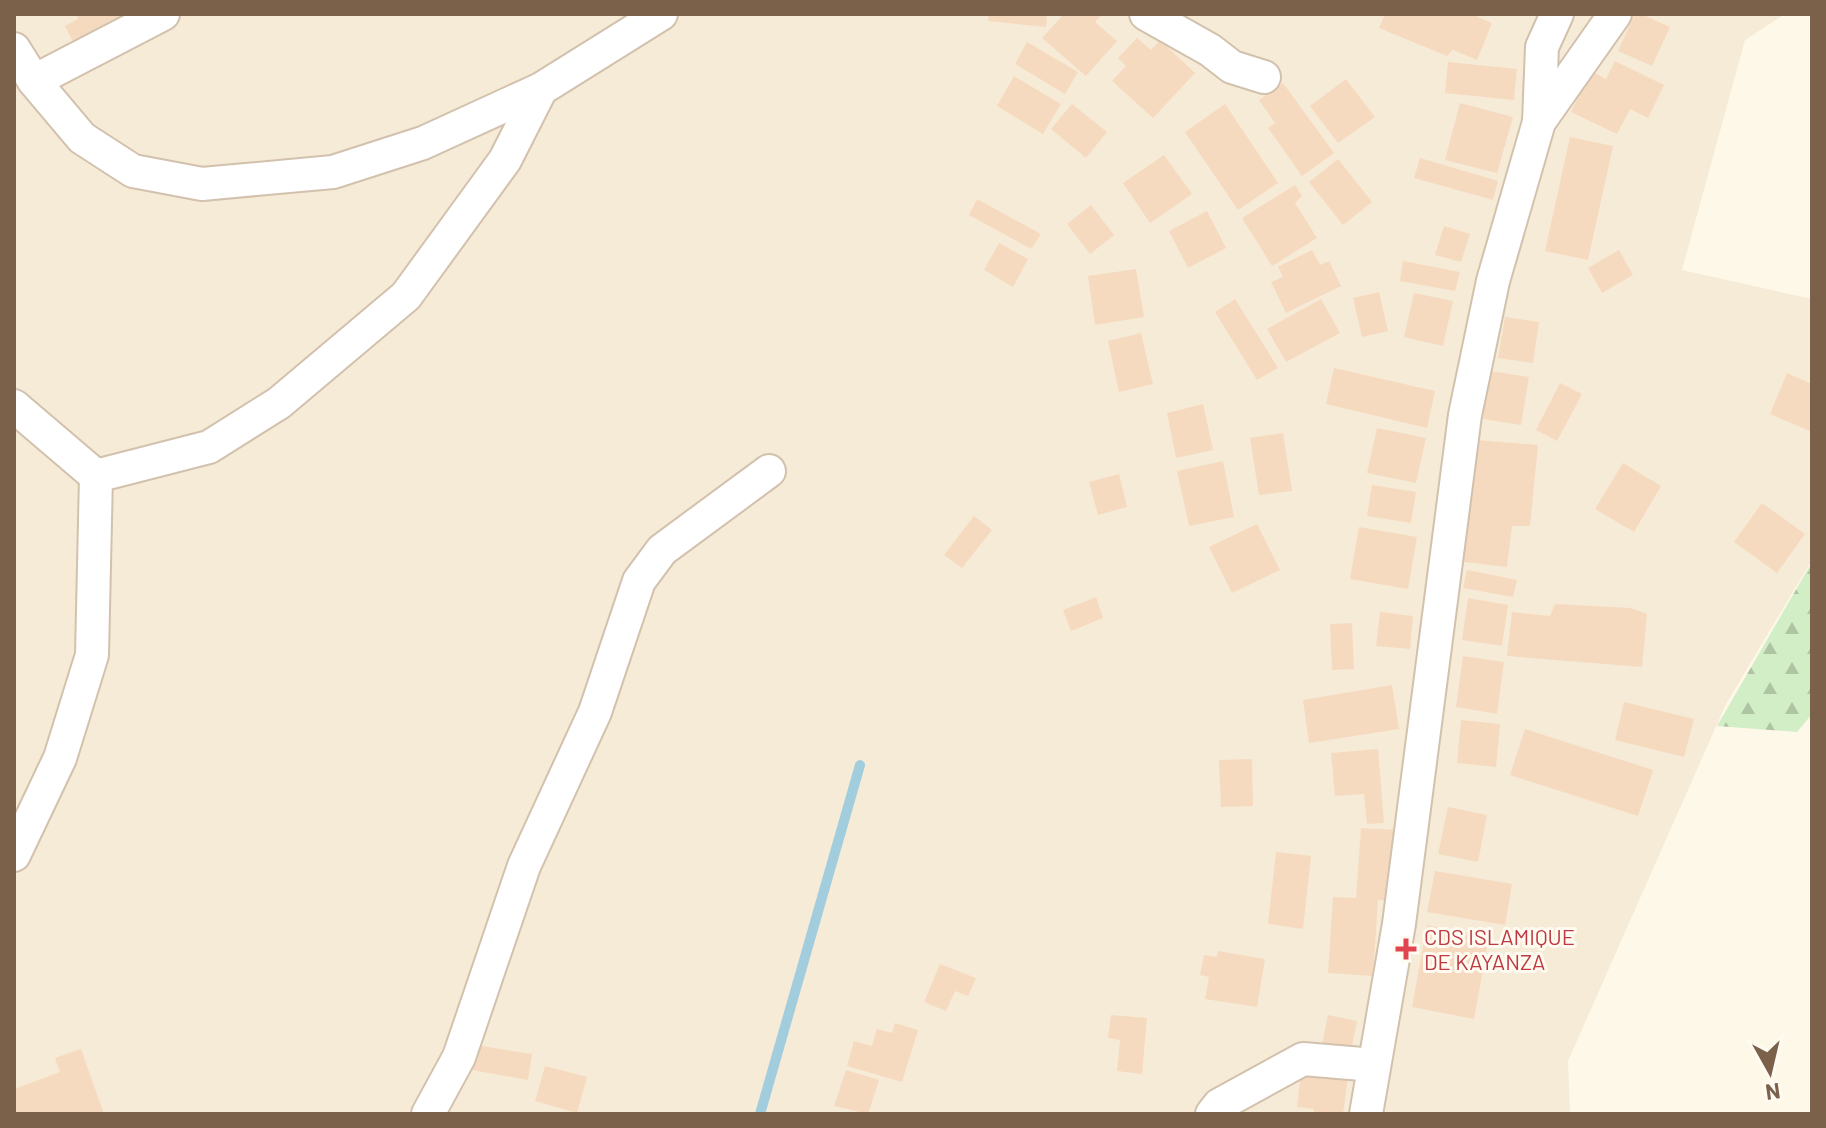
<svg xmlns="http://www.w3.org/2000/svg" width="1826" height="1128" font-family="Barlow,sans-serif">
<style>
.residential{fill:#f6ebd7}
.forest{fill:url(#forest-firs)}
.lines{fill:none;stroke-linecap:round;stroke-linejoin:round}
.stream{stroke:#a1cddd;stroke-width:10}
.building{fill:#f6dabf}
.minor-casing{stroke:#d2c1ad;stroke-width:36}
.minor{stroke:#fff;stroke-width:32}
.health-dot{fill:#e0444e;stroke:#fffbf1;stroke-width:3}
.labels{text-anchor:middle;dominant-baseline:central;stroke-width:6;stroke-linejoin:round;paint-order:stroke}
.health-label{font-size:22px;fill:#be3a42;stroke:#fffbf1;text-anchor:start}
</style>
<defs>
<pattern id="forest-firs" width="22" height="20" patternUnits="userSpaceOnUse" patternTransform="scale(2)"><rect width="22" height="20" fill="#d1eec6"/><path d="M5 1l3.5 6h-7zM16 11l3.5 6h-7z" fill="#afc4a3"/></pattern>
</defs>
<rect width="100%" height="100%" fill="#fef8e9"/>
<path class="residential" d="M14,14H1785L1745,40L1682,270L1812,299V560L1726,704L1568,1061L1570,1114H14Z"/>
<path class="forest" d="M1812,562V714L1797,732L1717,726Z"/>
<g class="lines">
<path class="stream" d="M760,1114L860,765"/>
</g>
<g class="building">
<path d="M76,14H152L78,51L65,26L78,19Z"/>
<path d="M989,14H1047L1046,27L988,21Z"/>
<path d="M1064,14H1102L1095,22L1117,41L1086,76L1042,38Z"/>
<path d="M1385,14H1471L1492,23L1477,60L1453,50L1447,56L1379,28Z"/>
<path d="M1635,14H1641L1670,27L1652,66L1618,51Z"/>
<path d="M1137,38L1151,50L1160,40L1195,73L1153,118L1112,81L1126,66L1118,58Z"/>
<path d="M1027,42L1078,72L1065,94L1015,64Z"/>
<path d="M1615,61L1664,85L1648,118L1630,109L1617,134L1571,112L1591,71L1606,79Z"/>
<path d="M1448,62L1517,69L1514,100L1445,93Z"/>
<path d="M1014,76L1061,104L1043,134L997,106Z"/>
<path d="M1346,79L1375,117L1338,143L1310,106Z"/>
<path d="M1283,83L1334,153L1302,176L1268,128L1275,123L1259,100Z"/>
<path d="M1460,103L1513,117L1497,173L1445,160Z"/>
<path d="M1072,104L1107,132L1086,158L1051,129Z"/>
<path d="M1225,104L1278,183L1238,210L1185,132Z"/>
<path d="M1570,137L1613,146L1588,260L1545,251Z"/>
<path d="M1164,155L1192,194L1150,223L1123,183Z"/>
<path d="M1420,158L1498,181L1493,200L1414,178Z"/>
<path d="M1338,159L1372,202L1343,225L1309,182Z"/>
<path d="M1295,185L1302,196L1295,203L1317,238L1272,266L1242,218Z"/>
<path d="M977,199L1041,234L1031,249L969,215Z"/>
<path d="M1091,205L1114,235L1090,254L1067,224Z"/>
<path d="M1207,211L1226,248L1188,268L1169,231Z"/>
<path d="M1444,226L1470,234L1461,262L1435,255Z"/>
<path d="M999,243L1028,259L1013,287L984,270Z"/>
<path d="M1312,250L1320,265L1329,261L1341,286L1286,313L1271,282L1283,277L1278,267Z"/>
<path d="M1619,250L1633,275L1602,293L1588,268Z"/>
<path d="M1403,261L1460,272L1455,291L1400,281Z"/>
<path d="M1136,269L1144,317L1095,325L1088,276Z"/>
<path d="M1379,292L1388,331L1362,337L1353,298Z"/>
<path d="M1414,293L1453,301L1443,346L1404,337Z"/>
<path d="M1235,299L1278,368L1257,380L1215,312Z"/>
<path d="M1321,299L1340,333L1286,362L1267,329Z"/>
<path d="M1505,317L1539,322L1533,363L1498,358Z"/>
<path d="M1141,333L1153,384L1119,392L1108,341Z"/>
<path d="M1334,368L1435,391L1427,428L1326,404Z"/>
<path d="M1490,371L1529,377L1521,425L1483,419Z"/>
<path d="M1787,373L1812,384V432L1770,414Z"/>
<path d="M1560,383L1582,394L1557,441L1536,430Z"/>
<path d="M1203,404L1213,450L1176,458L1167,413Z"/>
<path d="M1377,428L1426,438L1416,483L1367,473Z"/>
<path d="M1283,433L1292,491L1259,495L1250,438Z"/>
<path d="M1476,440L1538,445L1530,526H1512L1507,567L1464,562Z"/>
<path d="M1223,461L1234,517L1189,526L1177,471Z"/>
<path d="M1623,463L1661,486L1634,532L1595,509Z"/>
<path d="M1119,474L1127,507L1098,515L1089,482Z"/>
<path d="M1372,485L1416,492L1411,523L1367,516Z"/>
<path d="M1762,503L1805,534L1777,573L1734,542Z"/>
<path d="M974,516L992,530L962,568L944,555Z"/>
<path d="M1257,524L1280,570L1232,593L1209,547Z"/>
<path d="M1359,527L1417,537L1408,589L1350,579Z"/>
<path d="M1467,570L1517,580L1513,597L1463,588Z"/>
<path d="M1096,597L1103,618L1071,631L1063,610Z"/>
<path d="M1468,598L1508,605L1502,646L1462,640Z"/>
<path d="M1555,604L1631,608L1647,614L1642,667L1507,656L1512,612L1550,616Z"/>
<path d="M1380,612L1413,616L1410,649L1376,646Z"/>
<path d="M1352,623L1354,669L1332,670L1330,624Z"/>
<path d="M1463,656L1504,662L1497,714L1456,707Z"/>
<path d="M1392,685L1399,729L1309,743L1303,700Z"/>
<path d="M1624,702L1694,719L1684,757L1615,740Z"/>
<path d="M1461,720L1500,724L1496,767L1457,763Z"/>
<path d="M1525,729L1653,770L1638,816L1510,775Z"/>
<path d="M1378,749L1384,823L1367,824L1364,794L1335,796L1331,753Z"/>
<path d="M1252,759L1253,806L1221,807L1219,760Z"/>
<path d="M1448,807L1487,815L1478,862L1438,854Z"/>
<path d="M1361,828L1397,830L1391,901L1378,900L1373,976L1328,973L1333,897L1356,898Z"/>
<path d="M1276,852L1311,856L1303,929L1268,924Z"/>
<path d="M1435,871L1512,884L1505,925L1427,912Z"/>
<path d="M1427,925L1489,937L1474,1019L1412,1007Z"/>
<path d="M1218,951L1265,959L1257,1007L1205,999L1209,977L1200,975L1204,955L1217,957Z"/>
<path d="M940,964L976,978L968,996L955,991L946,1011L924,1002Z"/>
<path d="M1111,1015L1147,1018L1142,1074L1117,1071L1120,1040L1108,1038Z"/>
<path d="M1328,1015L1357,1021L1350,1056L1321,1050Z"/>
<path d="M895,1023L918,1030L902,1082L847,1066L854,1041L872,1046L877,1029L892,1033Z"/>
<path d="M470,1044L532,1054L528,1080L466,1069Z"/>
<path d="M81,1049L104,1114H14V1089L60,1072L55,1058Z"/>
<path d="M545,1066L587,1077L577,1113L535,1101Z"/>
<path d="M846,1070L879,1080L868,1114L834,1106Z"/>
<path d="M1301,1072L1348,1077L1343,1114H1314V1109L1297,1107Z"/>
</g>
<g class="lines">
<defs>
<g id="minor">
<path d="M1146,14L1210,50L1232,67L1264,77"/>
<path d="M14,49L34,81L82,138L133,171L202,184L333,172L423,143L541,89L661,14"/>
<path d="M34,81L163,14"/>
<path d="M1539,122L1542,47L1557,14"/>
<path d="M14,406L96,476L209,447L279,403L406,296L505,160L541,89"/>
<path d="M14,855L60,758L92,655L96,476"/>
<path d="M428,1114L459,1057L524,866L595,712L639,581L662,550L769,471"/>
<path d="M1212,1114L1219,1105L1303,1059L1374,1065"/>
<path d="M1366,1114L1399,924L1465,415L1493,281L1539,122L1615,14"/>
</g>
</defs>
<use href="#minor" class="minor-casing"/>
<use href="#minor" class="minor"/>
</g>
<path class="health-dot" d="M1402 937h8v8h8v8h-8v8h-8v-8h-8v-8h8z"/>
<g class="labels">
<g class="health-label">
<text x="1424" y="936">CDS ISLAMIQUE<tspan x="1424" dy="25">DE KAYANZA</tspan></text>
</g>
</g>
<rect width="1826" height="1128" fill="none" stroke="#7b614a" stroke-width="32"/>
<g transform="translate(1770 1072) rotate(172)" stroke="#fffbf1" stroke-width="6" paint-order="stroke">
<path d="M0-6L14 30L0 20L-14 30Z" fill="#7b614a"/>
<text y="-12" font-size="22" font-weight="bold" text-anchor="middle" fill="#7b614a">N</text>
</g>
</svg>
